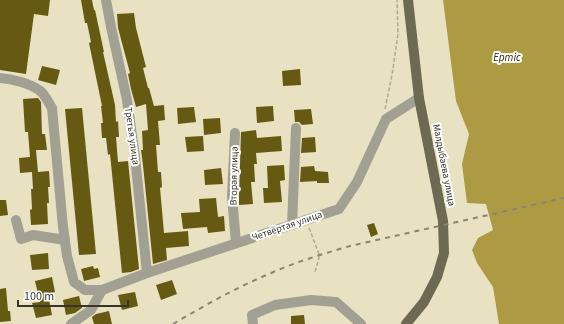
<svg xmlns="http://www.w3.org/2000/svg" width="564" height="324" font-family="'Source Sans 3',sans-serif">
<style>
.water{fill:#ac9b42}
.building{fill:#665911}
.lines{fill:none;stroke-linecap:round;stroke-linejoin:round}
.path{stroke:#aea990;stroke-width:1.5;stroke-dasharray:4 2;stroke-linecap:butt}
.minor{stroke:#a2a093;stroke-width:10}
.major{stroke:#6e6952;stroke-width:10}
.rail{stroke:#898470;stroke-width:2;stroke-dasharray:5 5;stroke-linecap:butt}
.labels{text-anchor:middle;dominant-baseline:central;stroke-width:4;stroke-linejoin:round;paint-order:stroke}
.street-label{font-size:10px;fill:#373428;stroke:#fff}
.water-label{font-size:11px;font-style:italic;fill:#312a03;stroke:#fff}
</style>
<rect width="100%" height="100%" fill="#e8e2c3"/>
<path class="water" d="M443,0H564V324H499L493,287L477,263L472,250L478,238L493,230L486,204L467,203L462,164L469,134L456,101Z"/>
<g class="building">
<path d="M0,0H50L48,16L34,14L26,74L0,70Z"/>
<path d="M81,0H92L94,10H95L104,52H103L115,105L116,122L118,121L119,137H116L118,162L128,161L139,269L131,272L122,273L110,154L108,155L106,138H102L101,123H103L101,106H102L89,43L91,42L87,23H85Z"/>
<path d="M134,13L136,28L146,67L143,68L148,88H149L154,106L164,105L165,120L158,121L160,145H156L158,172H161L162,187L160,188L164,233L188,231L189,246L166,248L167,260L153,264L143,165L141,150H143L142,131L148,130L146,104L136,107L131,89L128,74L130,73L118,28L117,14Z"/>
<path d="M42,66L60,70L56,85L38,80Z"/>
<path d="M300,69L301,85L283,86L282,71Z"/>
<path d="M38,98L41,102L42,134H45L47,150H36L38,172L49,171L50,187H48L49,203H47L48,224L31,225L30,210L32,209L31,189H33L32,172L20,173L19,158L30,157L28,132H25L23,99Z"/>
<path d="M273,106L274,121L257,123L256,107Z"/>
<path d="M194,107L196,122L178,124L177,108Z"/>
<path d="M82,108L96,254L79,255L65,109Z"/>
<path d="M311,109L313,124L302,125L299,122H295L294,110Z"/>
<path d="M220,118L221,133L204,135L203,119Z"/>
<path d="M256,130L257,138L281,136L282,151L256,153L257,164H254L255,182H251L253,204L239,205V196L241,132Z"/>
<path d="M203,136L204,151L187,152L185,137Z"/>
<path d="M315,137L316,152L301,153L302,138Z"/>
<path d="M284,165L285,180L280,181L282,202L264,203L263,188H268L267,166Z"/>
<path d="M314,166L315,171L328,172L329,183H317V181L300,182L301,167Z"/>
<path d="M221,168L223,184L205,185L204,170Z"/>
<path d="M216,198L218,217L224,216L225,231L208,233L207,227L183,229L181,213L200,212L199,199Z"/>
<path d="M0,200H6L8,215L0,216Z"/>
<path d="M374,223L378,234L371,237L367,225Z"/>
<path d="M48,253L49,269L32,270L30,255Z"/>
<path d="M93,266L94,269L98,268L100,277L84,281L81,269Z"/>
<path d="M52,277L55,292L48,294L52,315L36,318L32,303L40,302L35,281Z"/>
<path d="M172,280L177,294L161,300L156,285Z"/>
<path d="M6,288L8,311H10L11,321L0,322V289Z"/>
<path d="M135,292L138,306L122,310L118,295Z"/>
<path d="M79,296L82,308L75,313L66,315L63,300Z"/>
<path d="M109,311L112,324H94L92,317L96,314Z"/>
<path d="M304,315L305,324H291V316Z"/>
</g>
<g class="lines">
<g class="path">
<path d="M385,109L392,75L398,34L397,0"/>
<path d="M309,228L319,254V258L315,272"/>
</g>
<g class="minor">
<path d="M106,0L111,27L127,100L135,157L147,273"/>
<path d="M0,78C12,79 29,83 39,90C45,94 48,102 52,108L63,227L67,256L74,282L85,290H102L147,273L339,209L357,182L386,119L419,98"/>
<path d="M235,133L232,196L236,243"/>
<path d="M16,220L21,239L33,235L65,240"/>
<path d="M292,225L296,128"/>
<path d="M71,324L91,310L102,290"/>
<path d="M253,324L252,315L275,305L311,300L336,302L361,324"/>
</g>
<path class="major" d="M406,324L424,302L437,277L444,253L443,221L419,98L408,0"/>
<path class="rail" d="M173,324C204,306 235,288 269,274C295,262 323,254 350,246L564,198"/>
</g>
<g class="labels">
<g class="street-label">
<text transform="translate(132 136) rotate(82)">Третья улица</text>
<text transform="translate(444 165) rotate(79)">Малдыбаева улица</text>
<text transform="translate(234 176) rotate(-89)">Вторая улица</text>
<text transform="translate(287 226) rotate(-19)">Четвёртая улица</text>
</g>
<g class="water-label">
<text x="507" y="57">Ертіс</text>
</g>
</g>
<path d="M18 300v6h110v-6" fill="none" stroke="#373428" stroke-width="2"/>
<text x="24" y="300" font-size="12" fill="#373428" stroke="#ffffff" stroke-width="3" paint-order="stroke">100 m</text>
</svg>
